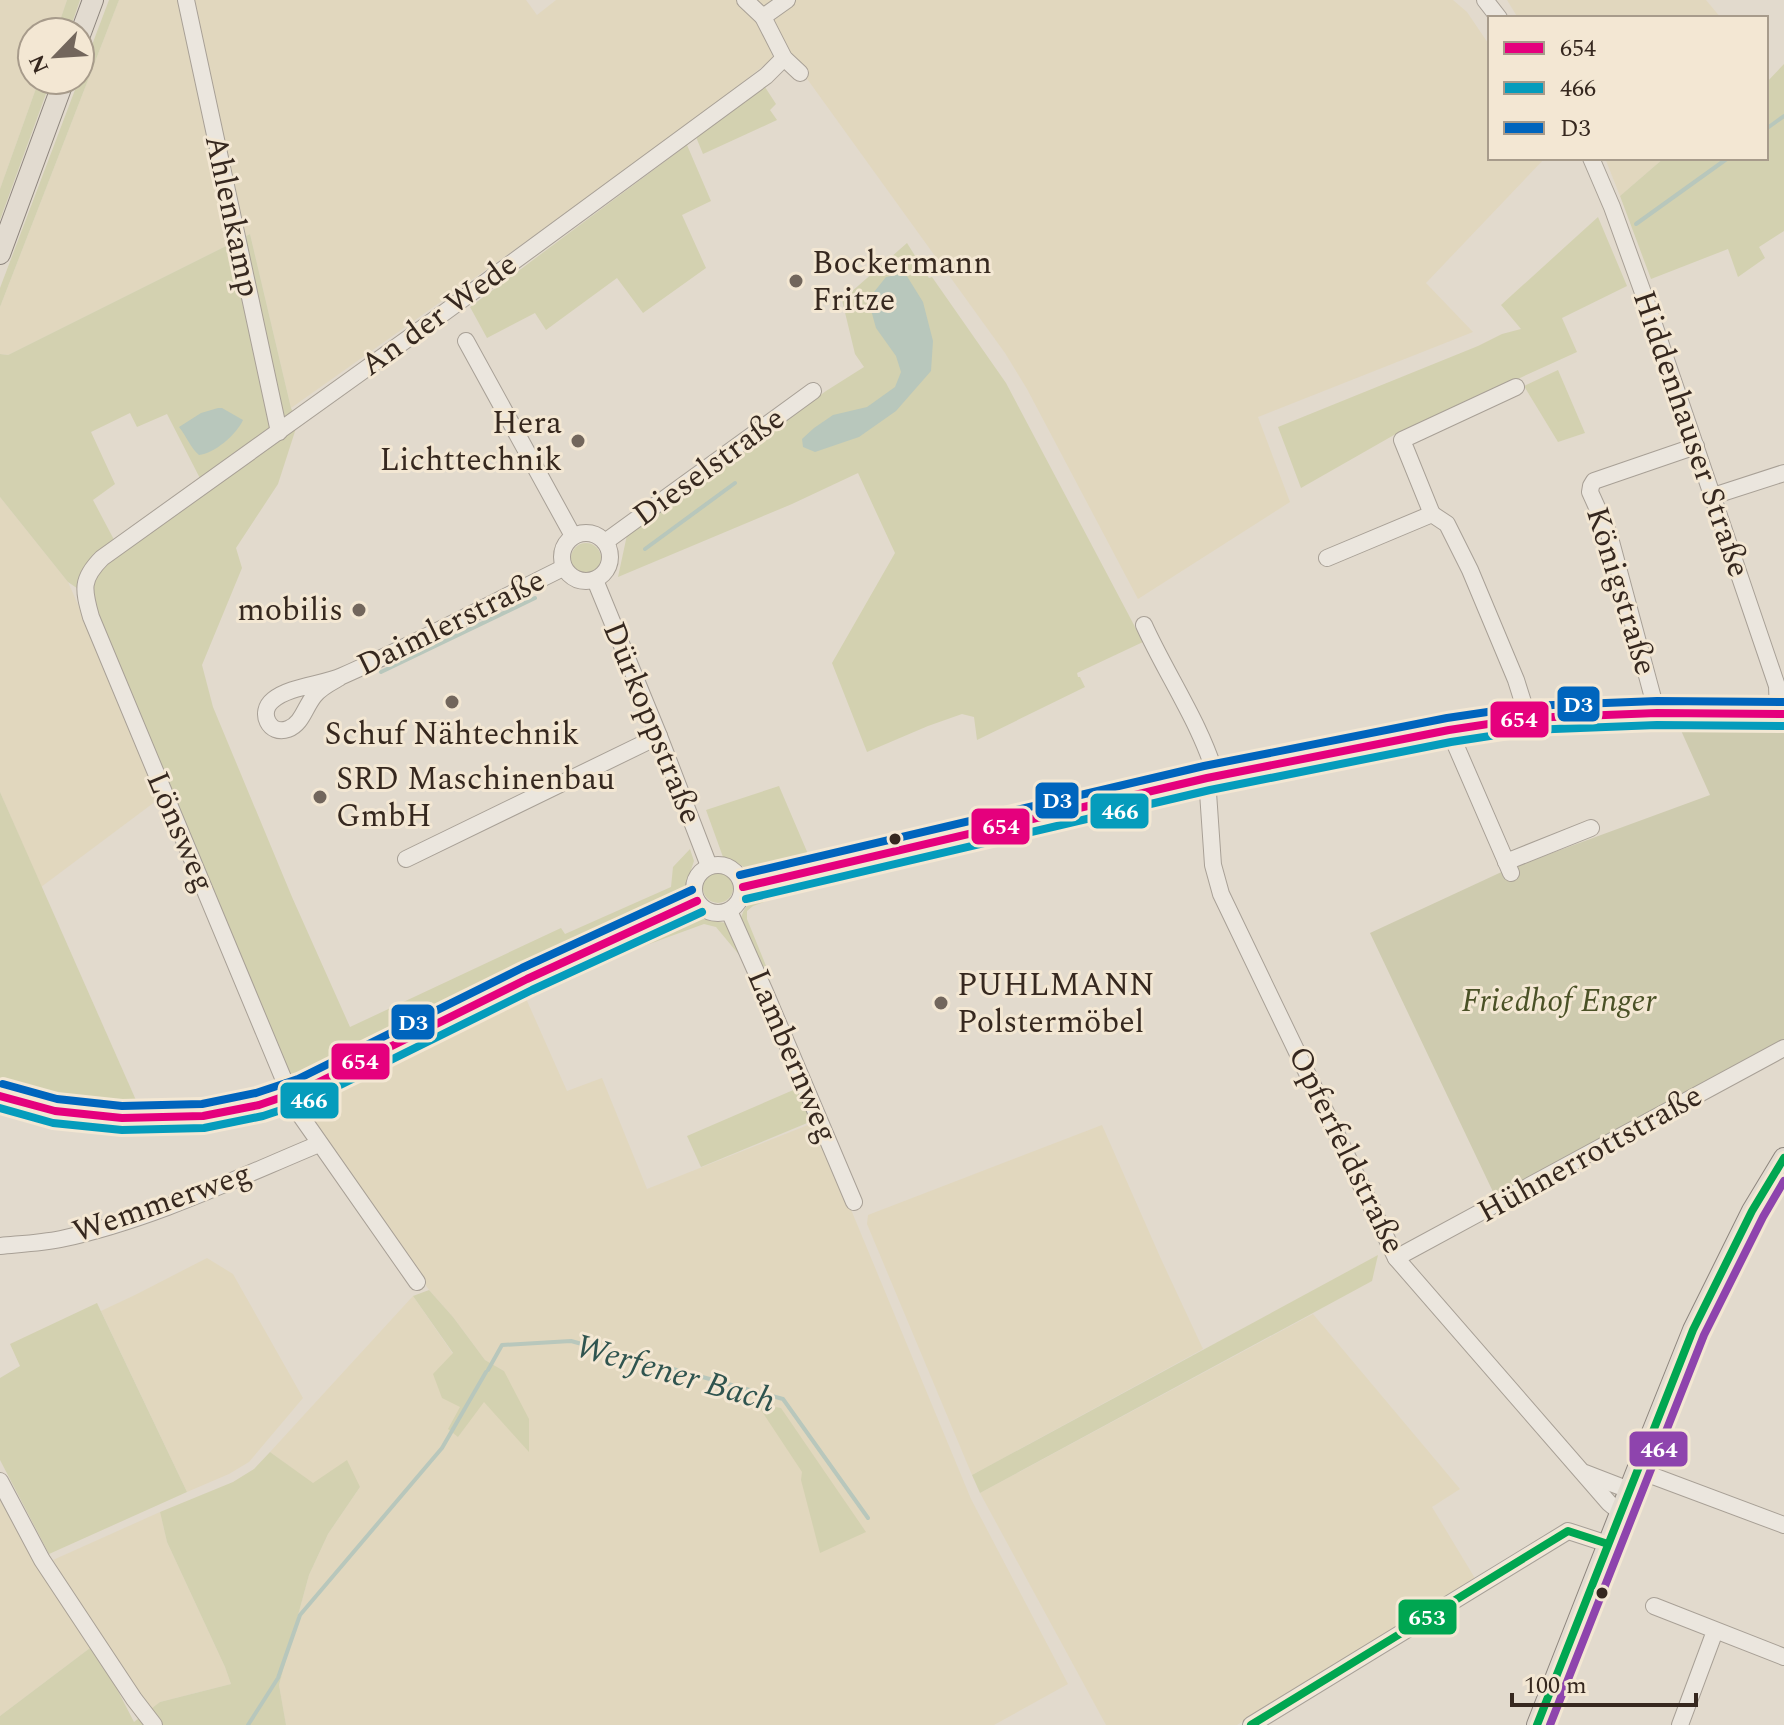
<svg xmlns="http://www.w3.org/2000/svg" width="1784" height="1725" font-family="Spectral,serif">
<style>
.farmland{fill:#e1d7be}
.green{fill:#d3d1b0;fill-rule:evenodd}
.cemetery{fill:#cecbaf}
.water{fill:#b8c7bc}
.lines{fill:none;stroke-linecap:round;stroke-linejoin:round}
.stream{stroke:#b8c7bc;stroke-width:4}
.minor-casing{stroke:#a8a096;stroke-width:18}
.major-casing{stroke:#8d857d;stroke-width:22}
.minor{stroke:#ebe6de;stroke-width:16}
.major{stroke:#e2dbd0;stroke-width:20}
.bus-1-casing{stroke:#f3e7d3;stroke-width:14}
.bus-2-casing{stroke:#f3e7d3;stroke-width:14}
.bus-3-casing{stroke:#f3e7d3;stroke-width:14}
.bus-4-casing{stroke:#f3e7d3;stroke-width:14}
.bus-5-casing{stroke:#f3e7d3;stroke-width:14}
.bus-1{stroke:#e5007d;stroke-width:8}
.bus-2{stroke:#059cbc;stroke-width:8}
.bus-3{stroke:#0065bd;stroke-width:8}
.bus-4{stroke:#00a651;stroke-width:8}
.bus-5{stroke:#8e44ad;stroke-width:8}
.poi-dot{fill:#72665c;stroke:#f3e7d3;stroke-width:3}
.bus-dot{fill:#36281f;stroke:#f3e7d3;stroke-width:3}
.labels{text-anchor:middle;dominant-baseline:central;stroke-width:6;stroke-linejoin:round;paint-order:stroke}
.street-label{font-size:32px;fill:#36281f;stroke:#f3e7d3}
.poi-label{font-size:32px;fill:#36281f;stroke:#f3e7d3;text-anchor:start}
.park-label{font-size:32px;font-style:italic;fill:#4a5126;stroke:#f3e7d3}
.water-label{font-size:34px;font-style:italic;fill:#2f544f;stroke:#f3e7d3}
.line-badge{stroke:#f3e7d3;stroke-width:3}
.badge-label{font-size:22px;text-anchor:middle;font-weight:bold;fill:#fff}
</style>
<rect width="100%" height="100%" fill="#e2dacd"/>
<g class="farmland">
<path d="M0,0H67L56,32H32V80H39L0,189Z"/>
<path d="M119,0H526L537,15L556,0H738L745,11L756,21L771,48L773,58L686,128L291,408L250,234L8,355L0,354V307Z"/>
<path d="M752,0H1453L1467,12L1490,46V158H1545L1426,283L1473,332L1258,417L1290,502L1138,599L1027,389L1005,353L787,51Z"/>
<path d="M1507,0H1706L1721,18H1518Z"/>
<path d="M1605,158H1664L1620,196Z"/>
<path d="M0,497L68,582L121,702L160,798L41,887L0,792Z"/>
<path d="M524,994L567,1091L602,1078L647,1189L813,1123L852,1212L971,1499L1068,1684L994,1725H286L279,1685L309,1575L328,1534L360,1487L313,1484L270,1452L413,1296L453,1354L461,1407L458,1437L504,1371L485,1360L453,1317L429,1290L304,1110L307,1102Z"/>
<path d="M1102,1125L1161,1259L1203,1349L972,1475L867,1224L868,1215Z"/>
<path d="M207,1258L233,1274L303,1398L249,1462L229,1474L187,1492L101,1311L135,1295Z"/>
<path d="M1313,1314L1460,1489L1432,1507L1476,1580L1237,1725H1106L980,1493Z"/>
<path d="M0,1499L34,1560L90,1648L0,1716Z"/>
<path d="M160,1512L167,1542L225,1667L231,1684L160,1702L148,1712L53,1560Z"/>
</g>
<g class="green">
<path d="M67,0H80L69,32H56Z"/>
<path d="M109,0H119L0,307V288Z"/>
<path d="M1784,64V231L1759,247L1765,258L1738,277L1728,249L1651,279L1620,196L1664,158H1766V83Z"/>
<path d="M39,80H51L0,220V189Z"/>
<path d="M765,87L776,104L770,110L777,120L703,154L696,137Z"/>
<path d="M687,145L711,201L682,215L706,268L643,313L617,278L546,330L535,313L487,338L470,307Z"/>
<path d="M1598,217L1627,286L1562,318L1577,352L1394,435L1301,488L1278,427L1478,346L1502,334L1521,329L1501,305Z"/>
<path d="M250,234L291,408L298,422L278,484L236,548L242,568L202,665L213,707L292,897L350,1027L561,928L565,934L671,887L673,867L690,849L694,861L684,891L669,905L599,941L298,1086L292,1083L90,597L68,582L0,497V354L8,355ZM130,413L137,427L167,414L206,490L120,551L93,500L115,484L91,432Z"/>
<path d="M907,243L929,278L932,277L1006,383L1143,642L1077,673L1078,677H1080L1085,687L977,740L974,717L962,714L928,726L867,752L832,663L895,553L858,473L792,504L618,577L627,535L826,391L864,367L855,354L842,300Z"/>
<path d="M1558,370L1585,433L1558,442L1524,386Z"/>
<circle cx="586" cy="558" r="15"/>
<path d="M779,786L811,861L747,869L734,861L723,857L706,810Z"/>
<path d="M0,792L139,1107L58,1101L0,1085Z"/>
<circle cx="718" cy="888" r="15"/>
<path d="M804,887L753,906L747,911V919L766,966L762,967L741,921C742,893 783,892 804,887Z"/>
<path d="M697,918L726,923L742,956L741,957L716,927L704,924L611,958V955L688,920Z"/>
<path d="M798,1088L812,1121L701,1167L687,1136Z"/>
<path d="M1378,1255L1372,1281L980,1493L972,1475Z"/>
<path d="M429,1290L453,1317L485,1360L504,1371L529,1419V1452L484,1402L458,1437L448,1429L460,1407L442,1398L433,1374L453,1353L413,1296Z"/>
<path d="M97,1303L187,1492L49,1554L0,1460V1378L20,1366L10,1344Z"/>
<path d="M757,1404L781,1408L866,1532L820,1553L801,1480L802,1472Z"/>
<path d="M270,1452L313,1483L347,1460L360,1487L328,1534L309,1575L279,1685L286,1725H0V1716L90,1648L116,1687L134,1722L160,1702L231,1684L225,1667L167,1542L160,1512L233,1482L254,1469Z"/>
</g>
<path class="cemetery" d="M1679,726L1784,729V1044L1495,1196L1370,933L1508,869L1710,795Z"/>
<g class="water">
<path d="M905,273L923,302L933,341L931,371L896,411L859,437L815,452L803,447L802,439L814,428L833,415L867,407L895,387L901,372L896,356L876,328L871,310L874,292L886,277Z"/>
<path d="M218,408H222L243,420C237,434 214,454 199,455C190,447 187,437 179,427L201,413Z"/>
</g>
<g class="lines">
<g class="stream">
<path d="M1766,129L1784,116"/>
<path d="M1636,224L1728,158"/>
<path d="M645,549L735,483"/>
<path d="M381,672L535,598"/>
<path d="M488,1370L502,1345L571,1341L783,1399L868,1518"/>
<path d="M248,1725L278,1678L300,1615L442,1448L486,1372"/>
</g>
<defs>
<g id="minor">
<path d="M186,0L279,432"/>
<path d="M745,0L763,17L784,58L800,73"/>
<path d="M1485,0L1499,18"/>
<path d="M763,17L787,0"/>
<path d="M1591,158L1612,207L1646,301L1777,686L1778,714"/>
<path d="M466,341L573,536"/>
<path d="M1713,496L1784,473"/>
<path d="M1432,514L1402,440L1516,387"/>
<circle cx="586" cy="557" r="24"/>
<path d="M605,542L813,391"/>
<path d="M1327,558L1432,514L1447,524L1470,570L1516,680L1528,718"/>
<path d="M595,580L659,736L709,866"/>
<path d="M1144,625C1166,674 1202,726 1216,777"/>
<path d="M339,678C330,683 320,688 314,696C305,707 302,724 288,729C269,736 258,712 273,700C290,686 322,685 342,676C417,643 490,604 563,568"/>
<path d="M1657,713L1609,534L1590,492L1591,486L1594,481L1696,446"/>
<path d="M1449,730L1511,873"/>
<path d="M1207,778L1213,865L1221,894L1396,1258L1609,1503L1620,1512"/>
<path d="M406,859L659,736"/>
<path d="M1506,862L1591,828"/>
<circle cx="718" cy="889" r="24"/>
<path d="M743,887L1207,778L1449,730L1528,718L1657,713L1784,714"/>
<path d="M729,911L765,992L854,1202"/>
<path d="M0,1096L55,1111L122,1118L203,1116L259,1105L303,1090L527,979L697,901"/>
<path d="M0,1246C20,1244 41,1243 61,1239C150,1220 235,1179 319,1144"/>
<path d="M1396,1258L1784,1048"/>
<path d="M417,1282L296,1109L91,617C83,589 81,579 102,558L445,312L766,76L784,58"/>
<path d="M1637,1470L1784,1525"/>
<path d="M1585,1473L1629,1490"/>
<path d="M0,1481L42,1560L134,1699L154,1725"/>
<path d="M1654,1606L1784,1657"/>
<path d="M1251,1725L1568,1531L1608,1544"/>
<path d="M1680,1725L1715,1631"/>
</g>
<g id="major">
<path d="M80,35L93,0"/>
<path d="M0,254L64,80"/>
<path d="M1537,1725L1637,1470L1693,1330L1752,1211L1784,1158"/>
</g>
</defs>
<use href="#minor" class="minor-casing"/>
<use href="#major" class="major-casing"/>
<use href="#minor" class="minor"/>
<use href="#major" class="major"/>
<defs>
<g id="bus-1">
<path d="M743,887L1207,778L1449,730L1528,718L1657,713L1784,714"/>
<path d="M0,1096L55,1111L122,1118L203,1116L259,1105L303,1090L527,979L697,901"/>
</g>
<g id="bus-2">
<path d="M746,899L1210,790L1451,742L1529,730L1657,725L1784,726"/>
<path d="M0,1108L53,1123L122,1130L204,1128L263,1116L308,1101L532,990L702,912"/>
</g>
<g id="bus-3">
<path d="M740,875L1204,766L1447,718L1528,706L1657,701L1784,702"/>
<path d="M3,1084L57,1099L122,1106L202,1104L256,1093L298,1079L522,968L692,890"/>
</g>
<g id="bus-4">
<path d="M1251,1725L1568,1531L1608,1544"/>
<path d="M1537,1725L1693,1330L1752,1211L1784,1158"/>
</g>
<path id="bus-5" d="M1550,1725L1704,1335L1763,1217L1784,1181"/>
</defs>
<use href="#bus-1" class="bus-1-casing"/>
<use href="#bus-2" class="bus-2-casing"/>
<use href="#bus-3" class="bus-3-casing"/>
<use href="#bus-4" class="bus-4-casing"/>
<use href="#bus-5" class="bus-5-casing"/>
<use href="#bus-1" class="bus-1"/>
<use href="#bus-2" class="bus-2"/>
<use href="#bus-3" class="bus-3"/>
<use href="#bus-4" class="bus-4"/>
<use href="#bus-5" class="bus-5"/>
</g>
<g class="poi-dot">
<circle cx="796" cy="281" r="8"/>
<circle cx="578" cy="441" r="8"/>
<circle cx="359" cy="610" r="8"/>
<circle cx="452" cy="702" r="8"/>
<circle cx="320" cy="797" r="8"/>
<circle cx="941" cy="1003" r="8"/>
</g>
<g class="bus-dot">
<circle cx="895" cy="839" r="7"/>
<circle cx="1602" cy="1593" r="7"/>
</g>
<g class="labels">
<g class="street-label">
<text transform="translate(232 216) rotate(78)">Ahlenkamp</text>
<text transform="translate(439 315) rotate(-36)">An der Wede</text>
<text transform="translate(1691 434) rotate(71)">Hiddenhauser Straße</text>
<text transform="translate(709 467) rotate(-36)">Dieselstraße</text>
<text transform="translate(1621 591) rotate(73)">Königstraße</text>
<text transform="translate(451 623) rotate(-26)">Daimlerstraße</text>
<text transform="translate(652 723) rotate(68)">Dürkoppstraße</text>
<text transform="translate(180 832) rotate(67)">Lönsweg</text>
<text transform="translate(792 1056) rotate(67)">Lambernweg</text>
<text transform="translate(1346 1150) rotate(64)">Opferfeldstraße</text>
<text transform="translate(1590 1154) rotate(-29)">Hühnerrottstraße</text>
<text transform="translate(162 1203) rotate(-19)">Wemmerweg</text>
</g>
<g class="poi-label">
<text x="812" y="263">Bockermann<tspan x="812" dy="37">Fritze</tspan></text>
<text x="562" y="423" text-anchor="end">Hera<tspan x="562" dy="37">Lichttechnik</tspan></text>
<text x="343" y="610" text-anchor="end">mobilis</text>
<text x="452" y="734" text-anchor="middle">Schuf Nähtechnik</text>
<text x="336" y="779">SRD Maschinenbau<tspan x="336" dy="37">GmbH</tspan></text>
<text x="957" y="985">PUHLMANN<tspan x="957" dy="37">Polstermöbel</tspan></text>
</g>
<g class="park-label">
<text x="1559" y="1001">Friedhof Enger</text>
</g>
<g class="water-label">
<text transform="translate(675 1374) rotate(16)">Werfener Bach</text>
</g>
</g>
<g class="line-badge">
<rect x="1556" y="685" width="45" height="38" rx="8" fill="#0065bd"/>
<rect x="1489" y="700" width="61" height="39" rx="8" fill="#e5007d"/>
<rect x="1034" y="781" width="46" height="39" rx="8" fill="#0065bd"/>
<rect x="1089" y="792" width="61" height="38" rx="8" fill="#059cbc"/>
<rect x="970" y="807" width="61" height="39" rx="8" fill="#e5007d"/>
<rect x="390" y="1003" width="46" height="38" rx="8" fill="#0065bd"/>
<rect x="330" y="1042" width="61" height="39" rx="8" fill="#e5007d"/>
<rect x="279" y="1081" width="61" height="39" rx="8" fill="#059cbc"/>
<rect x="1628" y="1430" width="61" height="38" rx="8" fill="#8e44ad"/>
<rect x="1397" y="1598" width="61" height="38" rx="8" fill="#00a651"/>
</g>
<g class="badge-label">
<text x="1578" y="712">D3</text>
<text x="1519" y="727">654</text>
<text x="1057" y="808">D3</text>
<text x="1120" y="819">466</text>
<text x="1001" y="834">654</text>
<text x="413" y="1030">D3</text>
<text x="360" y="1069">654</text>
<text x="309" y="1108">466</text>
<text x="1659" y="1457">464</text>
<text x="1427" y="1625">653</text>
</g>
<rect x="1488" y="16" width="280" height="144" fill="#f3e7d3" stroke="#a79b8b" stroke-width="2"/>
<rect x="1504" y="42" width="40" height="12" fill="#e5007d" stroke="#a79b8b" stroke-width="2"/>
<text x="1560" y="56" font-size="24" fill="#36281f">654</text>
<rect x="1504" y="82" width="40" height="12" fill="#059cbc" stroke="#a79b8b" stroke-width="2"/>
<text x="1560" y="96" font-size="24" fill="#36281f">466</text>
<rect x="1504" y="122" width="40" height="12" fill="#0065bd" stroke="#a79b8b" stroke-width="2"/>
<text x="1560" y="136" font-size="24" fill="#36281f">D3</text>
<g transform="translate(56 56) rotate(245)"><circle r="38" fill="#f3e7d3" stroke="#a79b8b" stroke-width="2"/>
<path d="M0-6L14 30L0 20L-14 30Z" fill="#72665c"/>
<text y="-12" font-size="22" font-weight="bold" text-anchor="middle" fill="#36281f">N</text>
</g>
<path d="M1512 1693v12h184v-12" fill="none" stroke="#36281f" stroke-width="4"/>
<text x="1524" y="1693" font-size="24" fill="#36281f" stroke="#f3e7d3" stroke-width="6" paint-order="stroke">100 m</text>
</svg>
